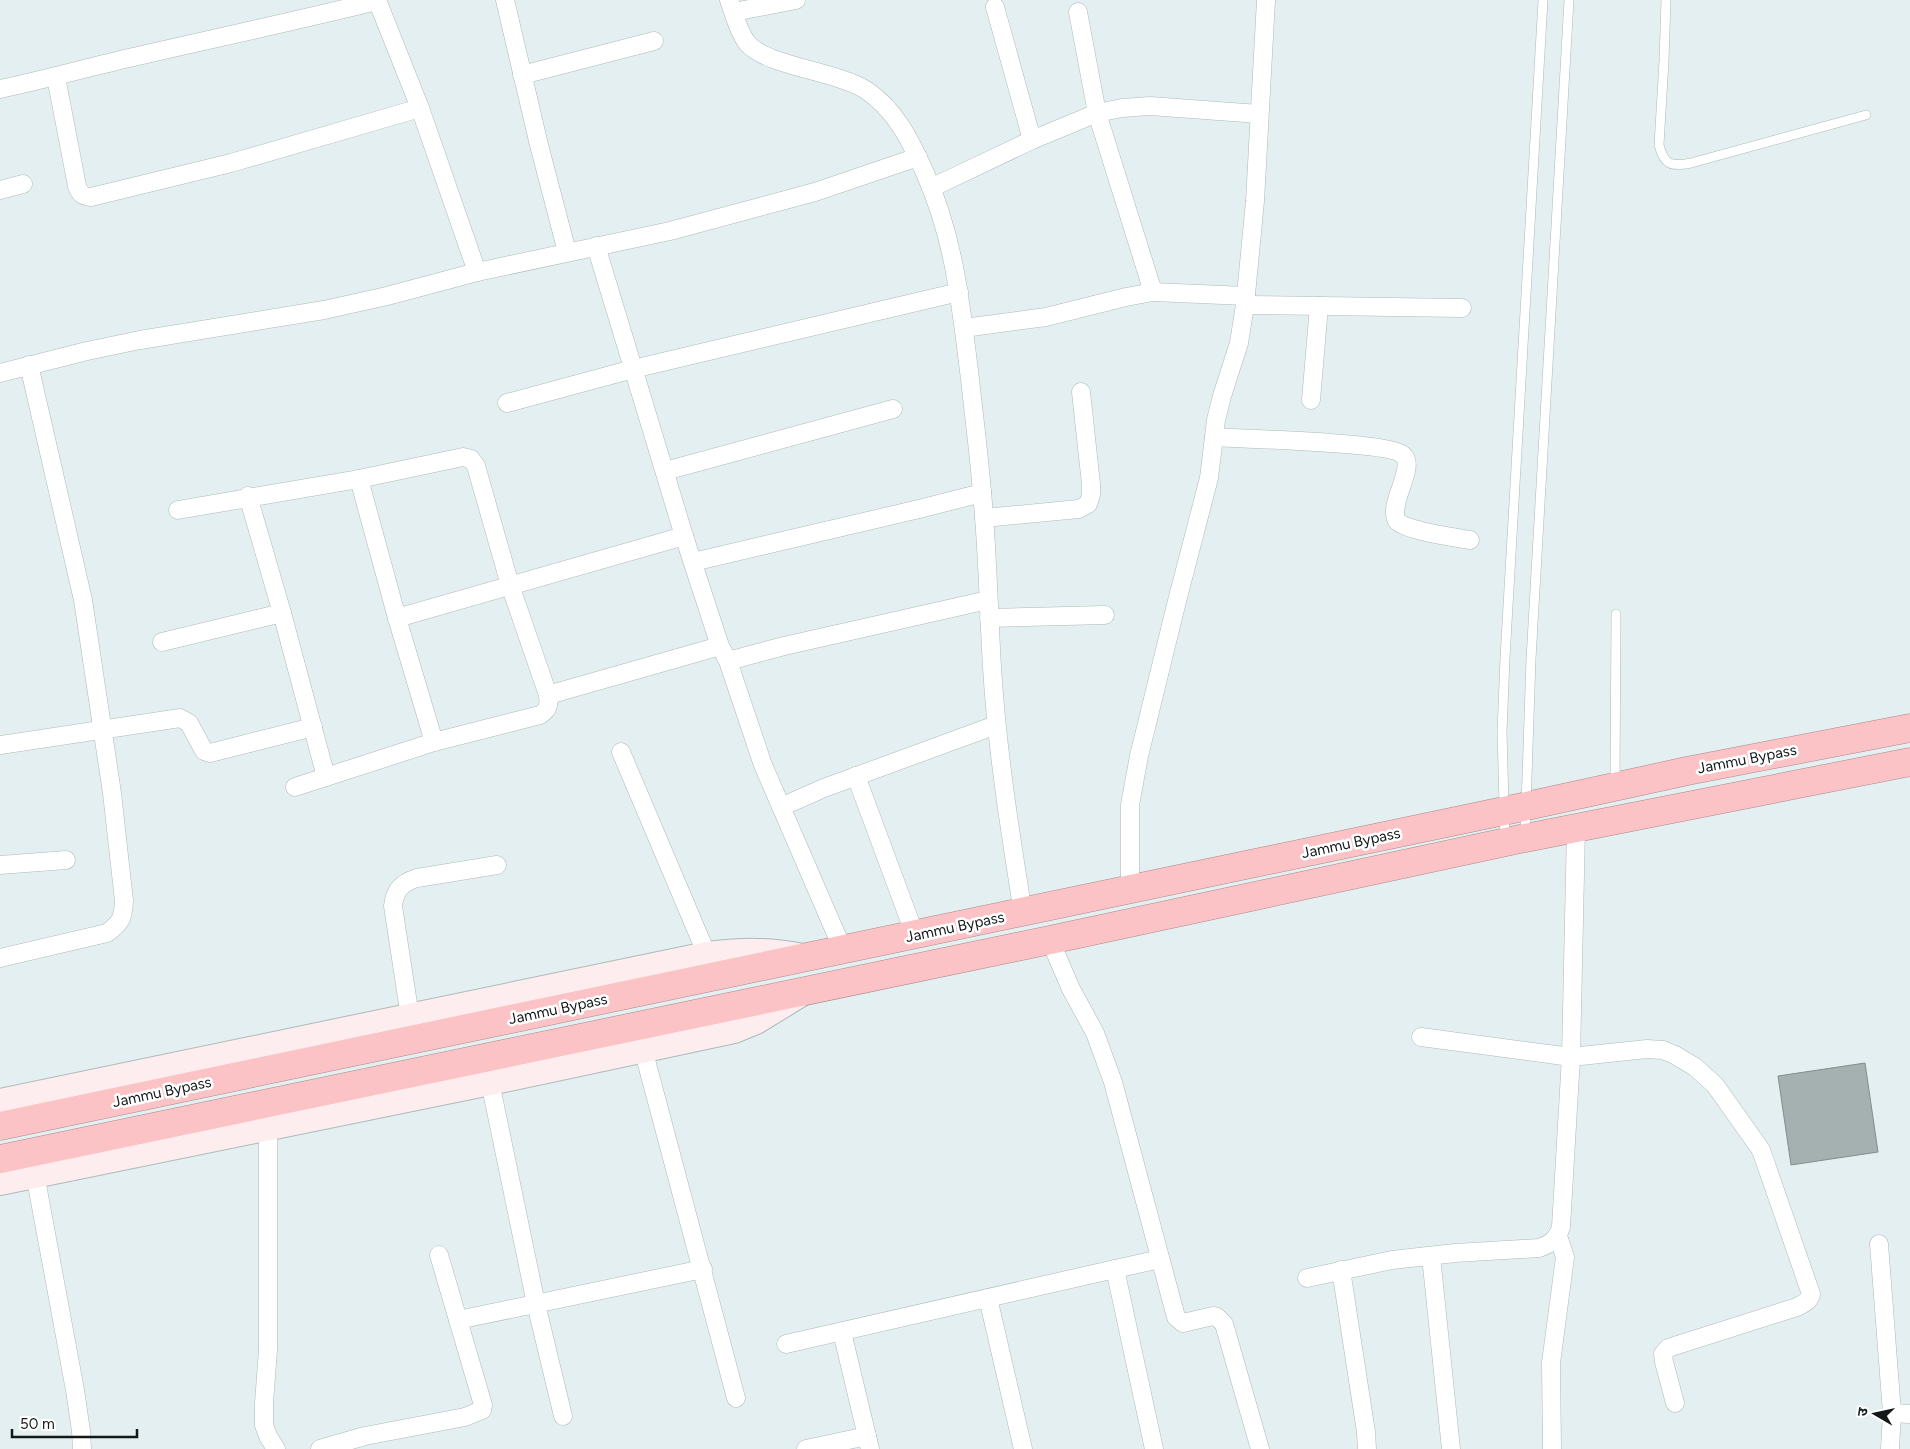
<svg xmlns="http://www.w3.org/2000/svg" width="1910" height="1449" font-family="Figtree,'Noto Sans Devanagari',sans-serif">
<style>
.building{fill:#a5b0b1;stroke:#828d8d}
.lines{fill:none;stroke-linecap:round;stroke-linejoin:round}
.lane-casing{stroke:#aebaba;stroke-width:10}
.street-casing{stroke:#aebaba;stroke-width:19}
.secondary-casing{stroke:#aebaba;stroke-width:28}
.highway-casing{stroke:#aa8789;stroke-width:29}
.lane{stroke:#fff;stroke-width:9}
.street{stroke:#fff;stroke-width:18}
.secondary{stroke:#feedee;stroke-width:26}
.highway{stroke:#fbc3c6;stroke-width:28}
.labels{text-anchor:middle;dominant-baseline:central;stroke-width:5;stroke-linejoin:round;paint-order:stroke}
.street-label{font-size:15px;fill:#131818;stroke:#fff}
</style>
<rect width="100%" height="100%" fill="#e3eff0"/>
<path class="building" d="M1865,1063L1878,1152L1791,1165L1778,1076Z"/>
<g class="lines">
<defs>
<g id="lane">
<path d="M1666,0L1664,61L1659,145C1664,165 1671,167 1691,163L1866,115"/>
<path d="M1615,784L1616,614"/>
<path d="M1525,836L1531,659L1569,0"/>
<path d="M1505,839L1502,732L1505,658L1543,0"/>
</g>
<g id="street">
<path d="M377,0L420,108L477,272"/>
<path d="M505,0L539,145L567,252"/>
<path d="M729,0C734,14 738,31 747,43C766,66 836,71 866,90C896,110 911,142 925,173C955,240 961,307 970,379C975,425 981,471 984,517C988,567 989,617 992,667C997,750 1010,831 1023,913"/>
<path d="M995,7L1032,140"/>
<path d="M734,12L796,0"/>
<path d="M1078,12L1097,113L1153,292"/>
<path d="M522,75L654,41"/>
<path d="M56,77L77,186C80,194 82,196 91,197L231,163L420,108"/>
<path d="M0,89C43,80 86,68 129,58C212,39 295,21 377,1"/>
<path d="M931,188L1032,140L1097,113L1122,108L1150,106L1259,114"/>
<path d="M0,190L23,184"/>
<path d="M596,246L684,536L720,646L728,661L763,765L843,950"/>
<path d="M1245,305L1462,308"/>
<path d="M964,328L1046,317L1126,297L1153,292L1246,296"/>
<path d="M0,373L87,351L140,340L324,310L387,296L477,272L670,231L815,192L918,157"/>
<path d="M1311,400L1319,306"/>
<path d="M507,403L633,369L959,292"/>
<path d="M1214,437C1242,439 1390,442 1403,455C1417,467 1387,504 1397,521C1403,530 1457,538 1470,540"/>
<path d="M665,471L893,409"/>
<path d="M359,479L397,618L434,742"/>
<path d="M248,496L282,613L326,777"/>
<path d="M178,510L359,479L463,457L471,459L476,466L510,585L548,695C549,705 549,709 540,715L434,742L295,787"/>
<path d="M984,518L1079,509L1088,504L1091,495V484L1081,392"/>
<path d="M693,562L919,509L982,493"/>
<path d="M397,618L684,536"/>
<path d="M989,618L1105,615"/>
<path d="M162,642L282,613"/>
<path d="M728,661L784,646L988,600"/>
<path d="M548,695L720,646"/>
<path d="M0,745L180,718L189,723L204,751L210,753L313,727"/>
<path d="M621,752L707,955"/>
<path d="M856,776L915,935"/>
<path d="M781,807L824,788L996,725"/>
<path d="M0,865L66,860"/>
<path d="M1130,890V805L1139,756L1177,601L1209,478L1216,420L1222,396L1239,343L1245,305L1255,201L1266,0"/>
<path d="M1050,940L1071,989L1095,1033L1113,1082L1176,1317L1183,1323L1213,1316L1217,1317L1224,1324L1260,1449"/>
<path d="M0,958L107,933C121,923 123,918 124,901L112,793L83,600L29,365"/>
<path d="M410,1017L393,906C395,890 401,883 417,878L497,865"/>
<path d="M1421,1037L1571,1057L1647,1049L1663,1050L1675,1055L1695,1067L1715,1085L1761,1150L1811,1294C1809,1302 1804,1303 1797,1307L1668,1348L1663,1354L1664,1362L1675,1403"/>
<path d="M643,1049L736,1398"/>
<path d="M490,1082L536,1304L563,1416"/>
<path d="M268,1127V1350L264,1403V1425L268,1436L276,1449"/>
<path d="M35,1174L75,1390L81,1431L82,1449"/>
<path d="M1879,1244L1892,1413L1910,1414"/>
<path d="M1431,1256L1451,1449"/>
<path d="M1341,1270L1366,1432L1367,1449"/>
<path d="M1307,1278L1392,1260L1455,1253L1539,1248C1551,1244 1557,1239 1561,1227L1571,1057L1576,828"/>
<path d="M988,1298L1023,1449"/>
<path d="M458,1320L703,1269"/>
<path d="M842,1332L870,1449"/>
<path d="M786,1344L1115,1269"/>
<path d="M320,1449L365,1436L465,1417L482,1410L483,1405L439,1255"/>
<path d="M806,1449L867,1436"/>
<path d="M1154,1449L1115,1269L1160,1259"/>
<path d="M1552,1449L1551,1363L1565,1257L1558,1236"/>
<path d="M1890,1449L1892,1413"/>
</g>
<g id="secondary">
<path d="M0,1102L707,955C743,951 767,950 803,957"/>
<path d="M0,1182L490,1082L734,1030L756,1021L800,994"/>
</g>
<g id="highway">
<path d="M0,1126L1518,808L1687,771L1910,728"/>
<path d="M0,1159L1050,940L1525,838L1910,762"/>
</g>
</defs>
<use href="#lane" class="lane-casing"/>
<use href="#street" class="street-casing"/>
<use href="#secondary" class="secondary-casing"/>
<use href="#highway" class="highway-casing"/>
<use href="#lane" class="lane"/>
<use href="#street" class="street"/>
<use href="#secondary" class="secondary"/>
<use href="#highway" class="highway"/>
</g>
<g class="labels">
<g class="street-label">
<text transform="translate(1747 759) rotate(-11)">Jammu Bypass</text>
<text transform="translate(1351 843) rotate(-12)">Jammu Bypass</text>
<text transform="translate(955 927) rotate(-12)">Jammu Bypass</text>
<text transform="translate(558 1009) rotate(-12)">Jammu Bypass</text>
<text transform="translate(162 1092) rotate(-12)">Jammu Bypass</text>
</g>
</g>
<g transform="translate(1875 1414) rotate(279)" stroke="#ffffff" stroke-width="4" paint-order="stroke">
<path d="M0-4L9 19L0 12L-9 19Z" fill="#131818"/>
<text y="-8" font-size="14" font-weight="bold" text-anchor="middle" fill="#131818">उ</text>
</g>
<path d="M12 1429v8h125v-8" fill="none" stroke="#131818" stroke-width="2.5"/>
<text x="20" y="1429" font-size="15" fill="#131818" stroke="#ffffff" stroke-width="4" paint-order="stroke">50 m</text>
</svg>
